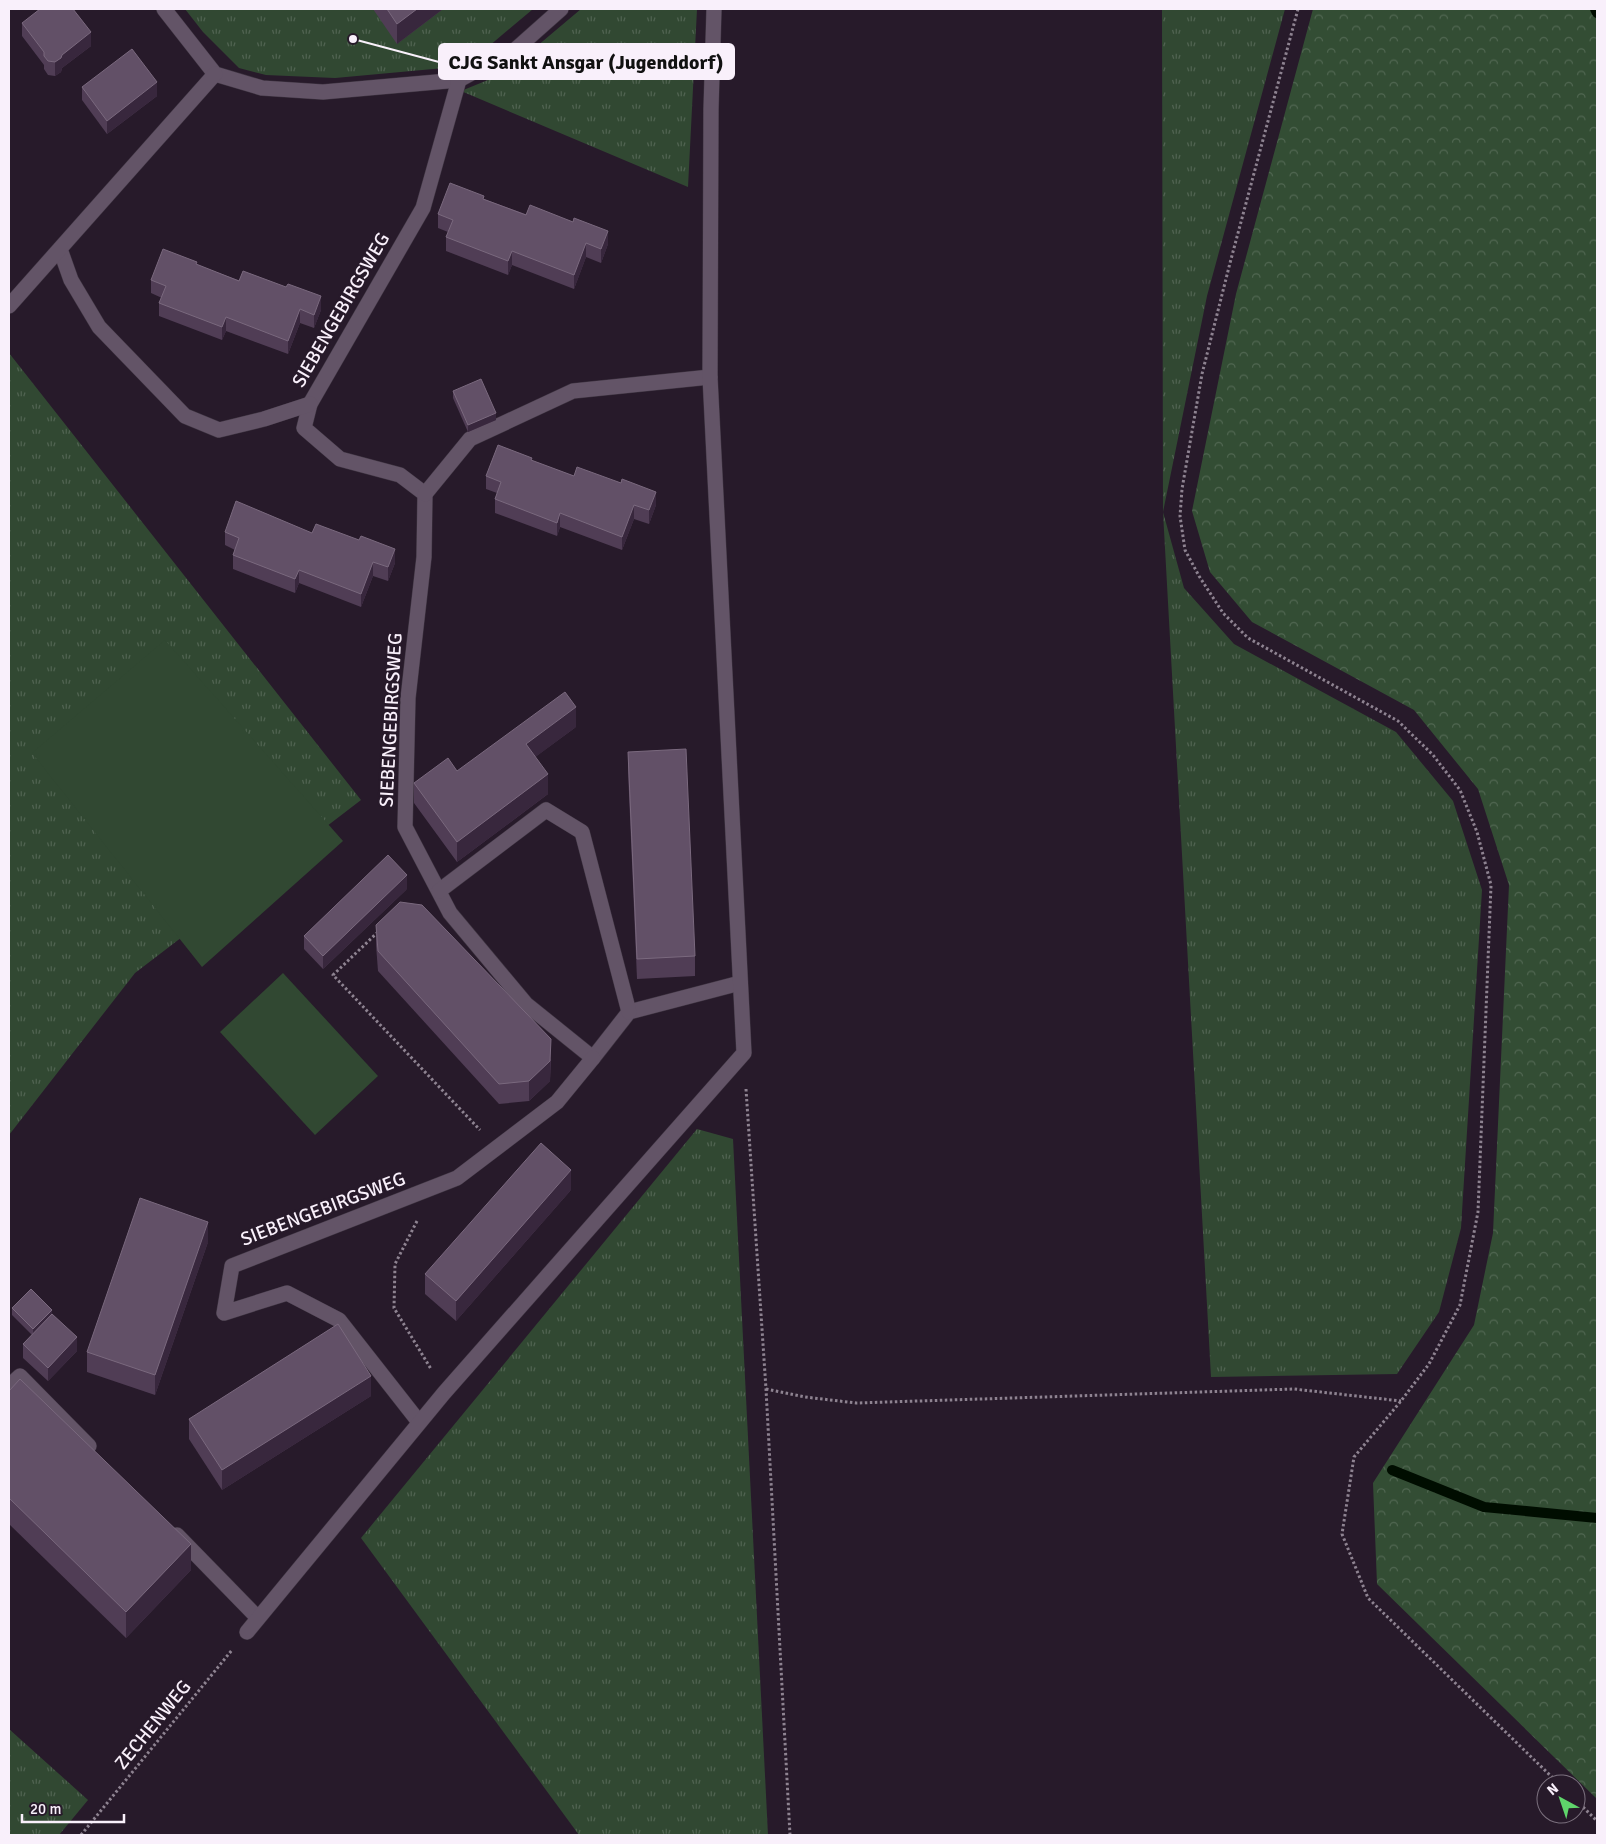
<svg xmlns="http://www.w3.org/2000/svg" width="1606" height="1844" font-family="Signika,sans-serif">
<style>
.grass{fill:url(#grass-tufts)}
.forest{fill:url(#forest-crowns)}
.pitch{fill:#314832}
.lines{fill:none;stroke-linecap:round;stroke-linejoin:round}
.stream{stroke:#000d00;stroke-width:10}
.minor-casing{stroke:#3e3441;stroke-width:16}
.path{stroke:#8e8391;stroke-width:3;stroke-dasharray:2.5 2.5;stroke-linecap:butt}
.minor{stroke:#635467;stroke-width:15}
.wall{fill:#503d55}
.shaded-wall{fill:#38273d}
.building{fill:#625067;stroke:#7a697e}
.labels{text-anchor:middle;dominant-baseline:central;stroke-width:4.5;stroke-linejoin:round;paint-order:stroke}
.street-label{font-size:19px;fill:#f9f0fb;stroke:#271a2a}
.leader{fill:none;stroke:#f9f0fb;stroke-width:2}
.callout-dot{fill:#f9f0fb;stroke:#271a2a;stroke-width:2}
.callout{fill:#f9f0fb;stroke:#f9f0fb;stroke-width:2}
.callout-label{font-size:20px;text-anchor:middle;font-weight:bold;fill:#111}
</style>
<defs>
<pattern id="grass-tufts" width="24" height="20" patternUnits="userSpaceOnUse" patternTransform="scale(1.25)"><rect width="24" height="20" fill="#314832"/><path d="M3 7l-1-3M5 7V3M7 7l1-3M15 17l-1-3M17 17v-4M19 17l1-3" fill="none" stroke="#506351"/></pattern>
<pattern id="forest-crowns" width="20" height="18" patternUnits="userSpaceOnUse" patternTransform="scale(1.25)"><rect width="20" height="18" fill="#334d34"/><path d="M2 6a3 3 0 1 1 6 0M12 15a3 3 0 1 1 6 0" fill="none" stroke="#516752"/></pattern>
</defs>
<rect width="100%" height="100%" fill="#271a2a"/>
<g class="grass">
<path d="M185,9H533L489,46L455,67L335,78L266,75L239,68L203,32Z"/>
<path d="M581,9H697L688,187L461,91L505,73Z"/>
<path d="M1162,9H1285L1207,296L1163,512L1184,588L1234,644L1396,732L1453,801L1482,890L1461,1228L1439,1312L1397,1374L1211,1377L1163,512Z"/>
<path d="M9,353L361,800L135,973L9,1135Z"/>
<path d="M697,1129L733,1139L768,1835H579L361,1538Z"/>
<path d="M9,1729L88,1800L59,1835H9Z"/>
</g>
<path class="forest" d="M1313,9H1597V1799L1377,1584L1373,1483L1474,1325L1493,1233L1509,885L1478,789L1414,710L1252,622L1210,572L1192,511L1236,294Z"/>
<g class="pitch">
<path d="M165,640L343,841L202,967L32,753Z"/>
<path d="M283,973L378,1076L315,1135L220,1032Z"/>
</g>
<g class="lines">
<g class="stream">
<path d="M1595,9L1597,13"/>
<path d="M1392,1470L1484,1507L1597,1518"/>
</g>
<defs>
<g id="minor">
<path d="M164,9L215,74L262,88L323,92L459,80L516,49L561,9"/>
<path d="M459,80L423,208L310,404L304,428L340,459L400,475L425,494L424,557L408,698L405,827L450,913L526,1004L593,1058L629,1012L740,983"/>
<path d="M60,249L71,280L99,327L185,416L219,430L264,419L310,404"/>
<path d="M9,306L215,74"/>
<path d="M425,494L470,439L573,391L710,377"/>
<path d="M439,891L546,810L582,832L629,1012"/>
<path d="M9,1386L20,1376L89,1446"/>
<path d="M419,1422L339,1320L287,1293L224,1313L232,1266L457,1178L557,1102L593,1058"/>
<path d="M177,1535L258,1618"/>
<path d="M247,1632L444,1393L744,1053L710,377L711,109L714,9"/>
</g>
</defs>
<use href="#minor" class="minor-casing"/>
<g class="path">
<path d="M1298,9L1230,263L1202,374L1182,489L1180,516L1185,550L1199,576L1223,613L1248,638L1398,721L1433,755L1460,790L1477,832L1491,885L1478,1212L1460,1305L1429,1364L1401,1401L1354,1457L1342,1534L1368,1598L1559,1784"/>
<path d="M378,932L333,975L480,1130"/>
<path d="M746,1089L766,1389L790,1835"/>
<path d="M417,1221L395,1264L394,1308L431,1369"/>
<path d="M766,1389L805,1397L856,1403L1294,1389L1401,1401"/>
<path d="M1576,1800L1597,1821"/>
<path d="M81,1835L232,1650"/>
</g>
<use href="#minor" class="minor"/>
</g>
<g class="wall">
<path d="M373,9H443L397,44Z"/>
<path d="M22,23L91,46L62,68L61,72L55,76L48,75L44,69V65L22,36Z"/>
<path d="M82,87L157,96L107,134L82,100Z"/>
<path d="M484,199L608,244L601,263L586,257L574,289L512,265L508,275L446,251V237L448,232L438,228V214Z"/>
<path d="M197,265L321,310L314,328L300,323L288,354L226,331L222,340L159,316V303L162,298L151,293V280Z"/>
<path d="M453,391L496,420L468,432L453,398Z"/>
<path d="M532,461L574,476L656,505L649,524L634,519L622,550L560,527L557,536L495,513V499L497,493L486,489V476Z"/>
<path d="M225,532L312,533L395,563L388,581L373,576L361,607L299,583L295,593L233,569V555L235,550L225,545Z"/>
<path d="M576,727L535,757L548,794L457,862L414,803V783L457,771Z"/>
<path d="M628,752L695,956V976L637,979L628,771Z"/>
<path d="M407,889L323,969L304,949V936Z"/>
<path d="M376,925L551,1059L550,1081L529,1101L499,1104L378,971L376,945Z"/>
<path d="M571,1190L456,1321L425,1294V1274Z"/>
<path d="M208,1242L155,1395L87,1372V1352Z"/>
<path d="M12,1308L52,1314L77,1351L48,1381L23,1358V1344L32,1335L12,1315Z"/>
<path d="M9,1391L191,1570L126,1638L9,1524Z"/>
<path d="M371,1396L222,1490L189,1439V1419Z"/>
</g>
<g class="shaded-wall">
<path d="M417,9H443L397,44V24Z"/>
<path d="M91,32V46L62,68L61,72L55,76V62L62,55Z"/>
<path d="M157,82V96L107,134V121Z"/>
<path d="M608,231V244L601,263V249Z"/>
<path d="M586,243V257L574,289V275Z"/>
<path d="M512,251V265L508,275V261Z"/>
<path d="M321,296V310L314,328V315Z"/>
<path d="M300,309V323L288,354V341Z"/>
<path d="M226,317V331L222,340V327Z"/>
<path d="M496,413V420L468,432V425Z"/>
<path d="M656,492V505L649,524V510Z"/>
<path d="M634,505V519L622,550V537Z"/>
<path d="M560,513V527L557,536V523Z"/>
<path d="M395,549V563L388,581V567Z"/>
<path d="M373,562V576L361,607V594Z"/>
<path d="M299,570V583L295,593V579Z"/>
<path d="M576,707V727L526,764V744Z"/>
<path d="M548,774V794L457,862V842Z"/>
<path d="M407,875V889L323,969V956Z"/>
<path d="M551,1039L550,1081L529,1101V1081Z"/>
<path d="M571,1170V1190L456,1321V1301Z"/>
<path d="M208,1222V1242L155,1395V1375Z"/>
<path d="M52,1310V1317L33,1336V1329Z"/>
<path d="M77,1337V1351L48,1381V1368Z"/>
<path d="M371,1376V1396L222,1490V1470Z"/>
<path d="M191,1544V1570L126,1638V1612Z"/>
</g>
<g class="building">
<path d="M40,9H73L91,32L62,55L61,58L55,62L48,61L44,56V52L22,23Z"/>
<path d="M387,9H417L397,24Z"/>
<path d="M132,49L157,82L107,121L82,87Z"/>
<path d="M450,183L484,196L483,199L526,215L530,205L573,222L574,218L608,231L601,249L586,243L574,275L512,251L508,261L446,237L453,220L438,214Z"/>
<path d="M163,249L197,262L196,264L239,281L243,271L286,287L288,284L321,296L314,315L300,309L288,341L226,317L222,327L159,303L166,286L151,280Z"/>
<path d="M481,379L496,413L468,425L453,391Z"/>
<path d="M498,445L532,458L531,460L574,476L577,467L621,483L622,479L656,492L649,510L634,505L622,537L560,513L557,523L495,499L501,482L486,476Z"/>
<path d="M236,501L312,533L316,524L359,540L361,536L395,549L388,567L373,562L361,594L299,570L295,579L233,555L239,538L225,532Z"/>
<path d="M565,692L576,707L526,744L548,774L457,842L414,783L448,758L457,771Z"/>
<path d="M686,749L695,956L637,959L628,752Z"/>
<path d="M388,855L407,875L323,956L304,936Z"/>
<path d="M400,902L422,905L551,1039L550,1061L529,1081L499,1084L378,951L376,925Z"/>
<path d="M541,1143L571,1170L456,1301L425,1274Z"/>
<path d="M140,1198L208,1222L155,1375L87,1352Z"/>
<path d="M31,1289L52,1310L33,1329L12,1308Z"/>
<path d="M52,1314L77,1337L48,1368L23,1344Z"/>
<path d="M338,1324L371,1376L222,1470L189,1419Z"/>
<path d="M20,1379L191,1544L126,1612L9,1498V1391Z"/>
</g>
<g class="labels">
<g class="street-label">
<text transform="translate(341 310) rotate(-60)">SIEBENGEBIRGSWEG</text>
<text transform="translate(391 720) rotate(-87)">SIEBENGEBIRGSWEG</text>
<text transform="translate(323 1209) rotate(-21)">SIEBENGEBIRGSWEG</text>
<text transform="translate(153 1725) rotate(-51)">ZECHENWEG</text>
</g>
</g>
<path class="leader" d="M353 39L439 62"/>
<circle class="callout-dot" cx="353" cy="39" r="5"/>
<rect class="callout" x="439" y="44" width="295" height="35" rx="5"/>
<g class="callout-label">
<text x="586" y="69">CJG Sankt Ansgar (Jugenddorf)</text>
</g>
<rect width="1606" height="1844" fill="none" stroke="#f9f0fb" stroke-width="20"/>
<g transform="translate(1561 1799) rotate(320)"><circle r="24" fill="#271a2a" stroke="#7b707e"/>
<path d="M0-4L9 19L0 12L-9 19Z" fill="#5fd56b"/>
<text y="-8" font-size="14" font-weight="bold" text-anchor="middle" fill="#f9f0fb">N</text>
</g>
<path d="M22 1814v8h102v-8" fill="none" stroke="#f9f0fb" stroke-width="2.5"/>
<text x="30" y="1814" font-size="15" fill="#f9f0fb" stroke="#271a2a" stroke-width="4" paint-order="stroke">20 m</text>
</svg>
